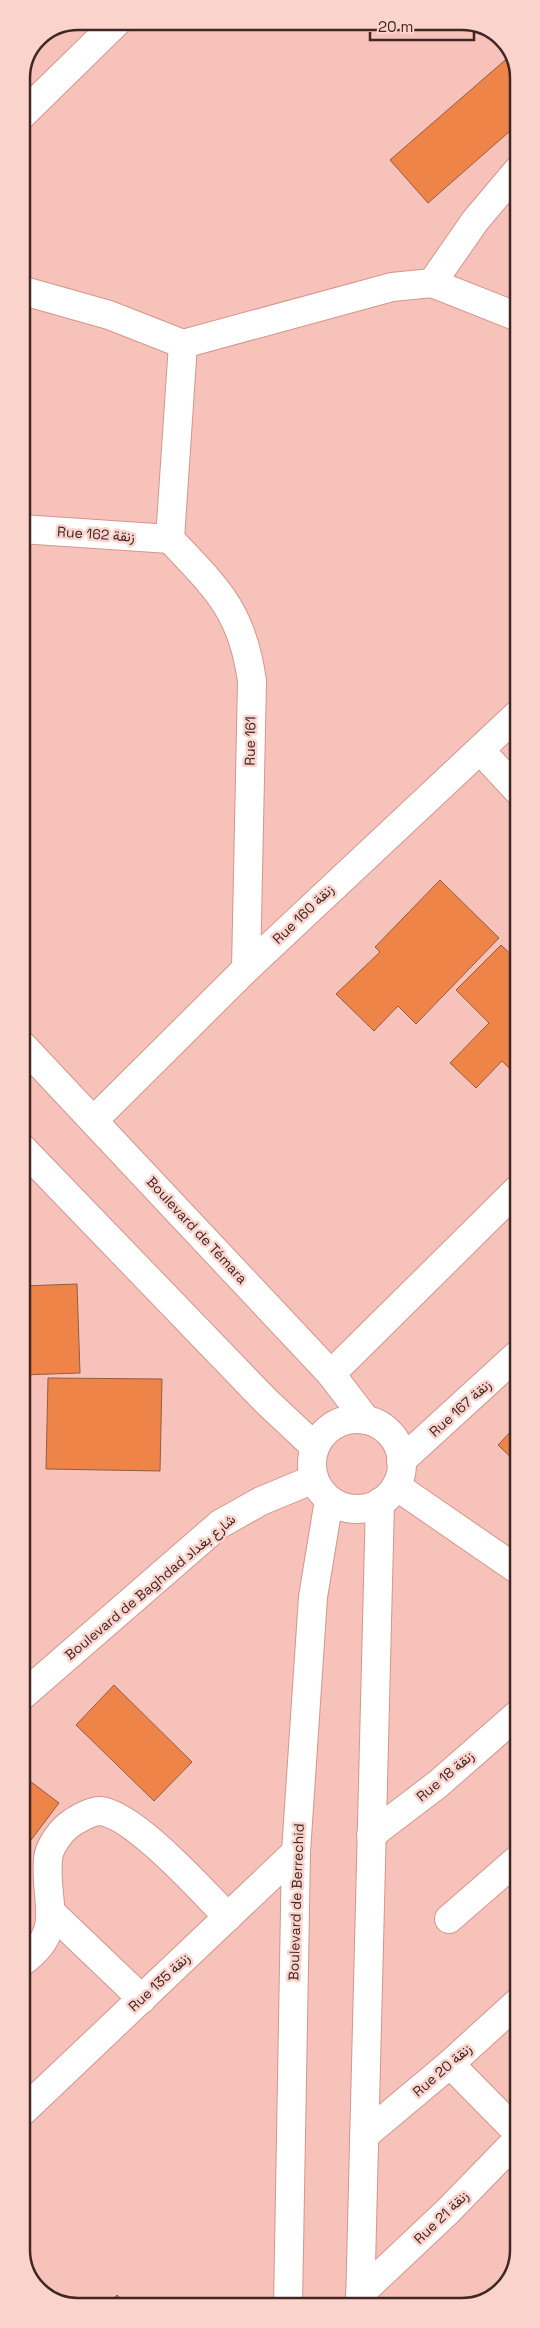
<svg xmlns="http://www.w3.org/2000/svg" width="540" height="2328" font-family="'Space Grotesk',Vazirmatn,sans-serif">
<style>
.building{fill:#ee8448;stroke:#915e44}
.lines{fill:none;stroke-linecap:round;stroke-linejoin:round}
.minor-casing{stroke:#d4968d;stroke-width:30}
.tertiary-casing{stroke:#d4968d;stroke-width:30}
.minor{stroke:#fff;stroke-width:28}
.tertiary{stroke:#fff;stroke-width:28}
.labels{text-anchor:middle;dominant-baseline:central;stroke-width:5;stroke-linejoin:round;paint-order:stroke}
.street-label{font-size:14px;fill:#402724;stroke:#fbd3cd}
.rim{fill:none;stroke:#402724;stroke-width:2.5}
</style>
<rect width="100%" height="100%" fill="#f7c2ba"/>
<g class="building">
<path d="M511,55L518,67V124L428,203L390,160Z"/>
<path d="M440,880L499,938L416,1024L398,1006L374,1031L336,994L380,952L375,947Z"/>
<path d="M501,945L518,961V1077L502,1061L476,1088L450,1063L489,1023L456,990Z"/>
<path d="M77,1284L80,1373L22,1375V1286Z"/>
<path d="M48,1378L162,1379L160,1471L46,1469Z"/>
<path d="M518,1424V1464L498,1445Z"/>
<path d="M114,1685L192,1762L154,1801L76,1725Z"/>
<path d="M22,1775L59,1803L22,1852Z"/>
<path d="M117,2295L129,2306H106Z"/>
</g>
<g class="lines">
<defs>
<g id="minor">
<path d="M432,283L475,221L518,170"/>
<path d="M24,291L109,315L183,344L392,287L432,283L518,317"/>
<path d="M21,529L170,539"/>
<path d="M170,539C217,589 242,610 252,681L246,969"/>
<path d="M170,539L183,344"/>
<path d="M480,750L518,791"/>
<path d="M94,1120L246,969L518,714"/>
<path d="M331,1374L518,1189"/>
<path d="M401,1461L518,1354"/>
<path d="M371,1835L438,1784L518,1714"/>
<path d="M51,1912L142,1999"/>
<path d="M449,1919L519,1858"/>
<path d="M22,1962C67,1930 44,1904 48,1859C49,1846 62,1829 73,1822C80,1818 91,1811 100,1811C134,1814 203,1892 228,1917"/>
<path d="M450,2064L519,2134"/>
<path d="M22,2112L296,1852"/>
<path d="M364,2136L450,2064L519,2001"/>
<path d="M360,2294L448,2211L519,2138"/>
</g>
<g id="tertiary">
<path d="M21,116L118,21"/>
<path d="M22,1045L331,1374L366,1420"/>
<path d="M22,1148L266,1401L315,1447"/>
<circle cx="357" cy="1464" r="45"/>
<path d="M396,1486L518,1570"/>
<path d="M22,1696L220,1524L261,1501L314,1479"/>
<path d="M288,2306L296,1852L313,1597L329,1500"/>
<path d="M360,2306L380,1502"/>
</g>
</defs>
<use href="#minor" class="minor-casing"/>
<use href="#tertiary" class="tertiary-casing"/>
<use href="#minor" class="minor"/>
<use href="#tertiary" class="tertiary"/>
</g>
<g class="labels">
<g class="street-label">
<text transform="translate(96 534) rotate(4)">Rue 162 زنقة</text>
<text transform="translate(250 741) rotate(-89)">Rue 161</text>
<text transform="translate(303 914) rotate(-44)">Rue 160 زنقة</text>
<text transform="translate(197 1230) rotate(47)">Boulevard de Témara</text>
<text transform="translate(460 1408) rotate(-42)">Rue 167 زنقة</text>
<text transform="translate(150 1587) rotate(-40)">Boulevard de Baghdad شارع بغداد</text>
<text transform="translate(445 1776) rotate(-40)">Rue 18 زنقة</text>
<text transform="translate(296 1902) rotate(-88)">Boulevard de Berrechid</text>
<text transform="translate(159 1982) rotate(-43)">Rue 135 زنقة</text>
<text transform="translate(442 2070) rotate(-41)">Rue 20 زنقة</text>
<text transform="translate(441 2217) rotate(-44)">Rue 21 زنقة</text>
</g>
</g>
<path d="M0 0H540V2328H0ZM78 30H462A48 48 0 0 1 510 78V2250A48 48 0 0 1 462 2298H78A48 48 0 0 1 30 2250V78A48 48 0 0 1 78 30Z" fill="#fbd3cd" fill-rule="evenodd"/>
<path class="rim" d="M78 30H462A48 48 0 0 1 510 78V2250A48 48 0 0 1 462 2298H78A48 48 0 0 1 30 2250V78A48 48 0 0 1 78 30Z"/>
<path d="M370 32v8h104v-8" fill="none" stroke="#402724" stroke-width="2.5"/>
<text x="378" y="32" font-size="15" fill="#402724" stroke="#fbd3cd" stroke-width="4" paint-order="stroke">20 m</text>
</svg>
